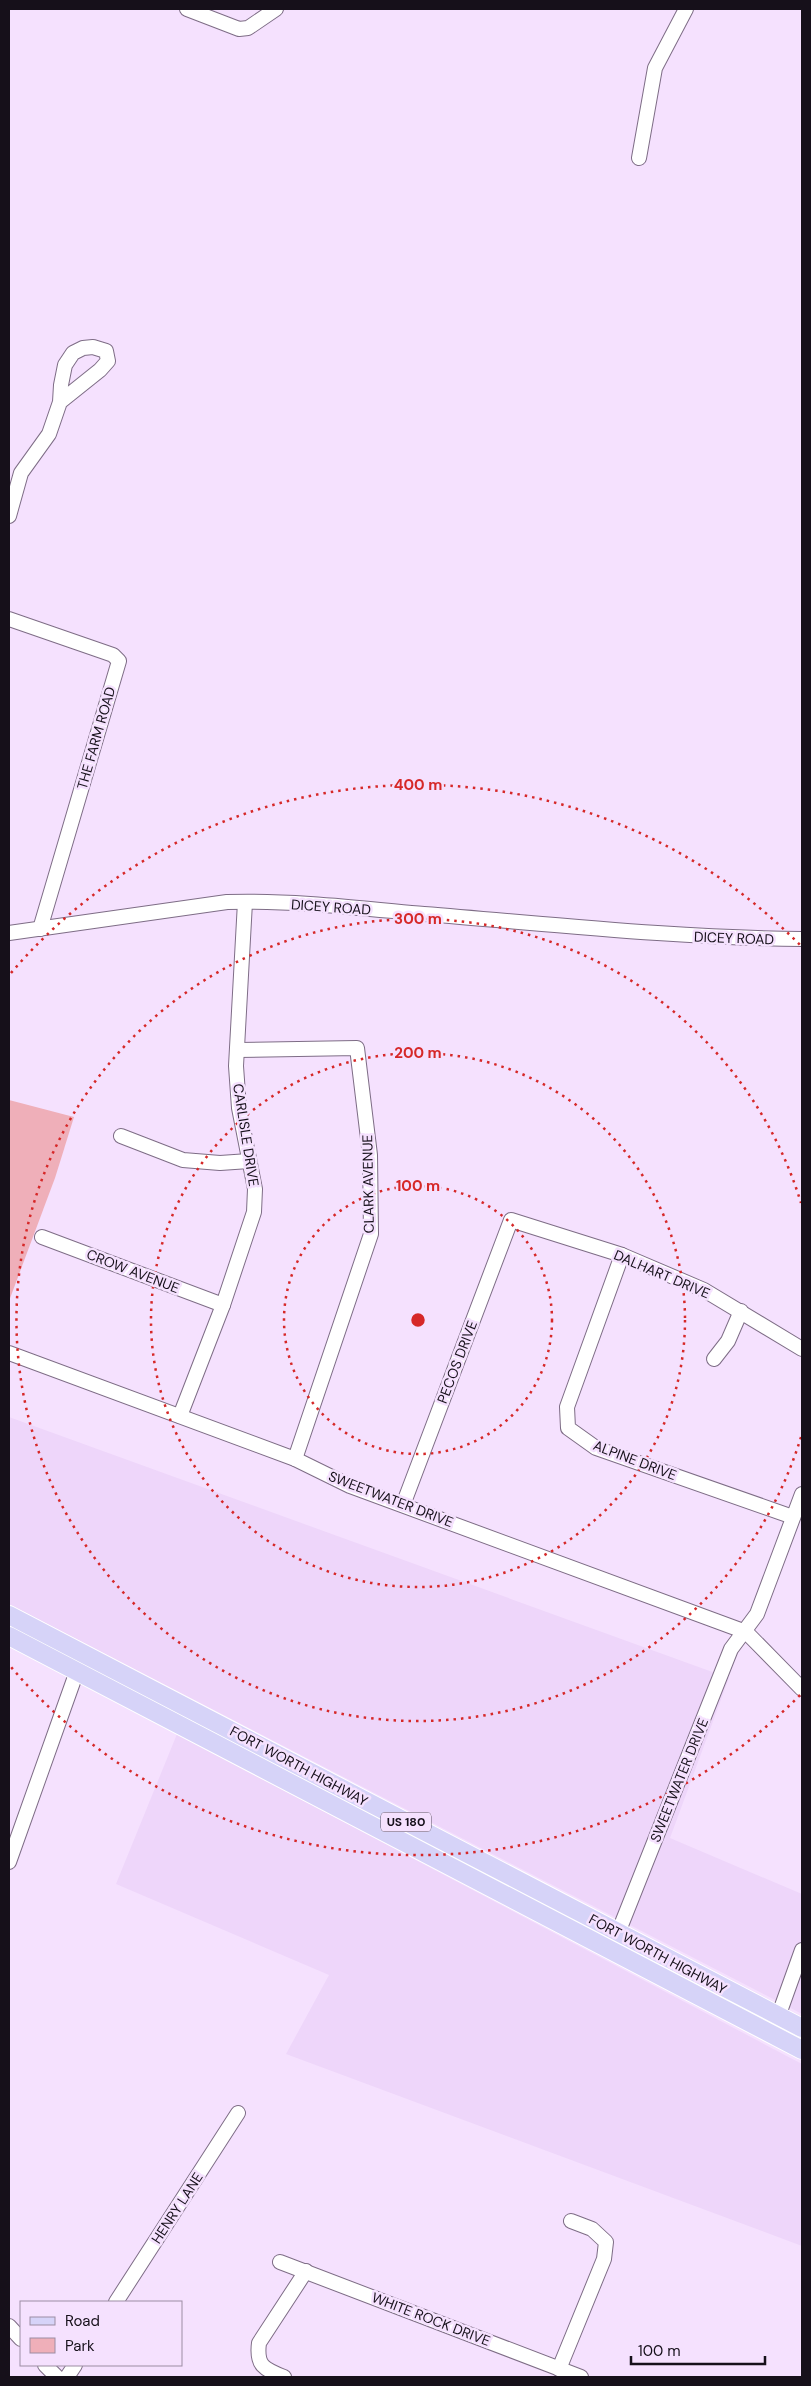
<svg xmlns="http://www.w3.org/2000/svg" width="811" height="2386" font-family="'DM Sans',sans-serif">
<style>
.built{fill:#eed6fa}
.green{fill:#efafb9}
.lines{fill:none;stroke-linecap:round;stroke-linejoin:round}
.minor-casing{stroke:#7e6d86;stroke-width:16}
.major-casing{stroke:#fff;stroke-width:20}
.minor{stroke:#fff;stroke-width:14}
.major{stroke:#d6d3f8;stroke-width:18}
.ring{fill:none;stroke:#d62828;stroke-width:2.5;stroke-dasharray:2.5 5}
.labels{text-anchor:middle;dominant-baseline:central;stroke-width:5;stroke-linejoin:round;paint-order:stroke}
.shield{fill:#f5e1fe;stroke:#594f5e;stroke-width:1}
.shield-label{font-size:12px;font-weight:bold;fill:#16101a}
.street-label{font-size:14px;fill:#16101a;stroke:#f5e1fe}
.centre{fill:#d62828;stroke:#f5e1fe;stroke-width:2.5}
.ring-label{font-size:15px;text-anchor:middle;font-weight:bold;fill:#d62828;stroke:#f5e1fe;stroke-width:5;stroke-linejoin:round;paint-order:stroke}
</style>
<rect width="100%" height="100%" fill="#f5e1fe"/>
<g class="built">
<path d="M9,1417L729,1678L670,1838L802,1894V2014L9,1604Z"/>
<path d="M177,1734L802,2064V2246L286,2054L329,1975L116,1884Z"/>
</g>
<path class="green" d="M9,1100L74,1117L55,1178L9,1301Z"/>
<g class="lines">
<defs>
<g id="minor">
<path d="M187,9L239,29L248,28L276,9"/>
<path d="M639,158L655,68L686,9"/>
<path d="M9,516L21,473L49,434L60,402L61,385L65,365L73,353L83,348L93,347L106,351L108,361L100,370L60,402"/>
<path d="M9,619L113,655L119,661L40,929"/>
<path d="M9,933L227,902C292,900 359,908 424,914C550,924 676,938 802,939"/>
<path d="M237,1050L357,1048L370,1155L371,1234L295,1459"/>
<path d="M121,1136L183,1160L220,1163L249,1161"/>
<path d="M42,1237L223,1305"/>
<path d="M622,1255L567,1407L568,1428L596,1448L793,1517"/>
<path d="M9,1353L295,1459L350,1486L746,1632L802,1689"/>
<path d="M714,1359L728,1341L741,1311"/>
<path d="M180,1416L223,1305L254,1212L255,1189L239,1108L236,1066L245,902"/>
<path d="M403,1505L511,1220L622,1255L704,1290L802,1349"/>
<path d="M9,1862L77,1671"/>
<path d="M618,1933L731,1649L757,1614L802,1494"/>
<path d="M778,2017L802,1950"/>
<path d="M280,2262L581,2377"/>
<path d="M116,2302L238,2113"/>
<path d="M9,2326L21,2339"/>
<path d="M45,2365L57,2377"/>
<path d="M559,2369L604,2259L606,2242L592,2229L571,2221"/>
<path d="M67,2377L75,2365"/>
<path d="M284,2377C264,2369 256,2366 259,2343L306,2271"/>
</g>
<g id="major">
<path d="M9,1615L802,2028"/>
<path d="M9,1636L802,2050"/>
</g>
</defs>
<use href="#minor" class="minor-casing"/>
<use href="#major" class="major-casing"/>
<use href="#minor" class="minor"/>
<use href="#major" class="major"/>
</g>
<g class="ring">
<circle cx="418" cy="1320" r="134"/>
<circle cx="418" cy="1320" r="267"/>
<path d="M801 1437A401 401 0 1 1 801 1203"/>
<path d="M800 1695A535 535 0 0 1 11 1667M11 973A535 535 0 0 1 800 945"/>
</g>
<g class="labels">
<rect class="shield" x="381" y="1812.5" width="50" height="19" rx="4"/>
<g class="shield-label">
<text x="406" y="1822">US 180</text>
</g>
<g class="street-label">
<text transform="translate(96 738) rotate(-74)">THE FARM ROAD</text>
<text transform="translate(331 907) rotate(4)">DICEY ROAD</text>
<text transform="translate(734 938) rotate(2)">DICEY ROAD</text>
<text transform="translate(246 1135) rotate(81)">CARLISLE DRIVE</text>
<text transform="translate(368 1184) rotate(-91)">CLARK AVENUE</text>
<text transform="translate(133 1271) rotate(21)">CROW AVENUE</text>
<text transform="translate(662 1274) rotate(23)">DALHART DRIVE</text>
<text transform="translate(457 1362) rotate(-69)">PECOS DRIVE</text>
<text transform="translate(635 1460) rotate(21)">ALPINE DRIVE</text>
<text transform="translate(391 1499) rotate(21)">SWEETWATER DRIVE</text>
<text transform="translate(299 1766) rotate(28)">FORT WORTH HIGHWAY</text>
<text transform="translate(679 1780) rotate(-68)">SWEETWATER DRIVE</text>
<text transform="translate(658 1954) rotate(28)">FORT WORTH HIGHWAY</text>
<text transform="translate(177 2208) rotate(-57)">HENRY LANE</text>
<text transform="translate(431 2319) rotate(21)">WHITE ROCK DRIVE</text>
</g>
</g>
<circle cx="418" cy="1320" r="8" class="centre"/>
<g class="ring-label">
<text x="418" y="790">400 m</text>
<text x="418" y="924">300 m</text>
<text x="418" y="1058">200 m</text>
<text x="418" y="1191">100 m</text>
</g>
<rect width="811" height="2386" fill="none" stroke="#16101a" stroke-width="20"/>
<rect x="20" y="2301" width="162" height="65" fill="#f5e1fe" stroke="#9c8da3"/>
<rect x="30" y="2317" width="25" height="8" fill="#d6d3f8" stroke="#9c8da3"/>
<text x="65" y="2326" font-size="15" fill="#16101a">Road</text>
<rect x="30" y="2338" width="25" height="15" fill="#efafb9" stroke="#9c8da3"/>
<text x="65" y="2351" font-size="15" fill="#16101a">Park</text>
<path d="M631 2356v8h134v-8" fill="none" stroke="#16101a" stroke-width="2.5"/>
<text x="638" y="2356" font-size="15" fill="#16101a" stroke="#f5e1fe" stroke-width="4" paint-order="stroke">100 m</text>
</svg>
